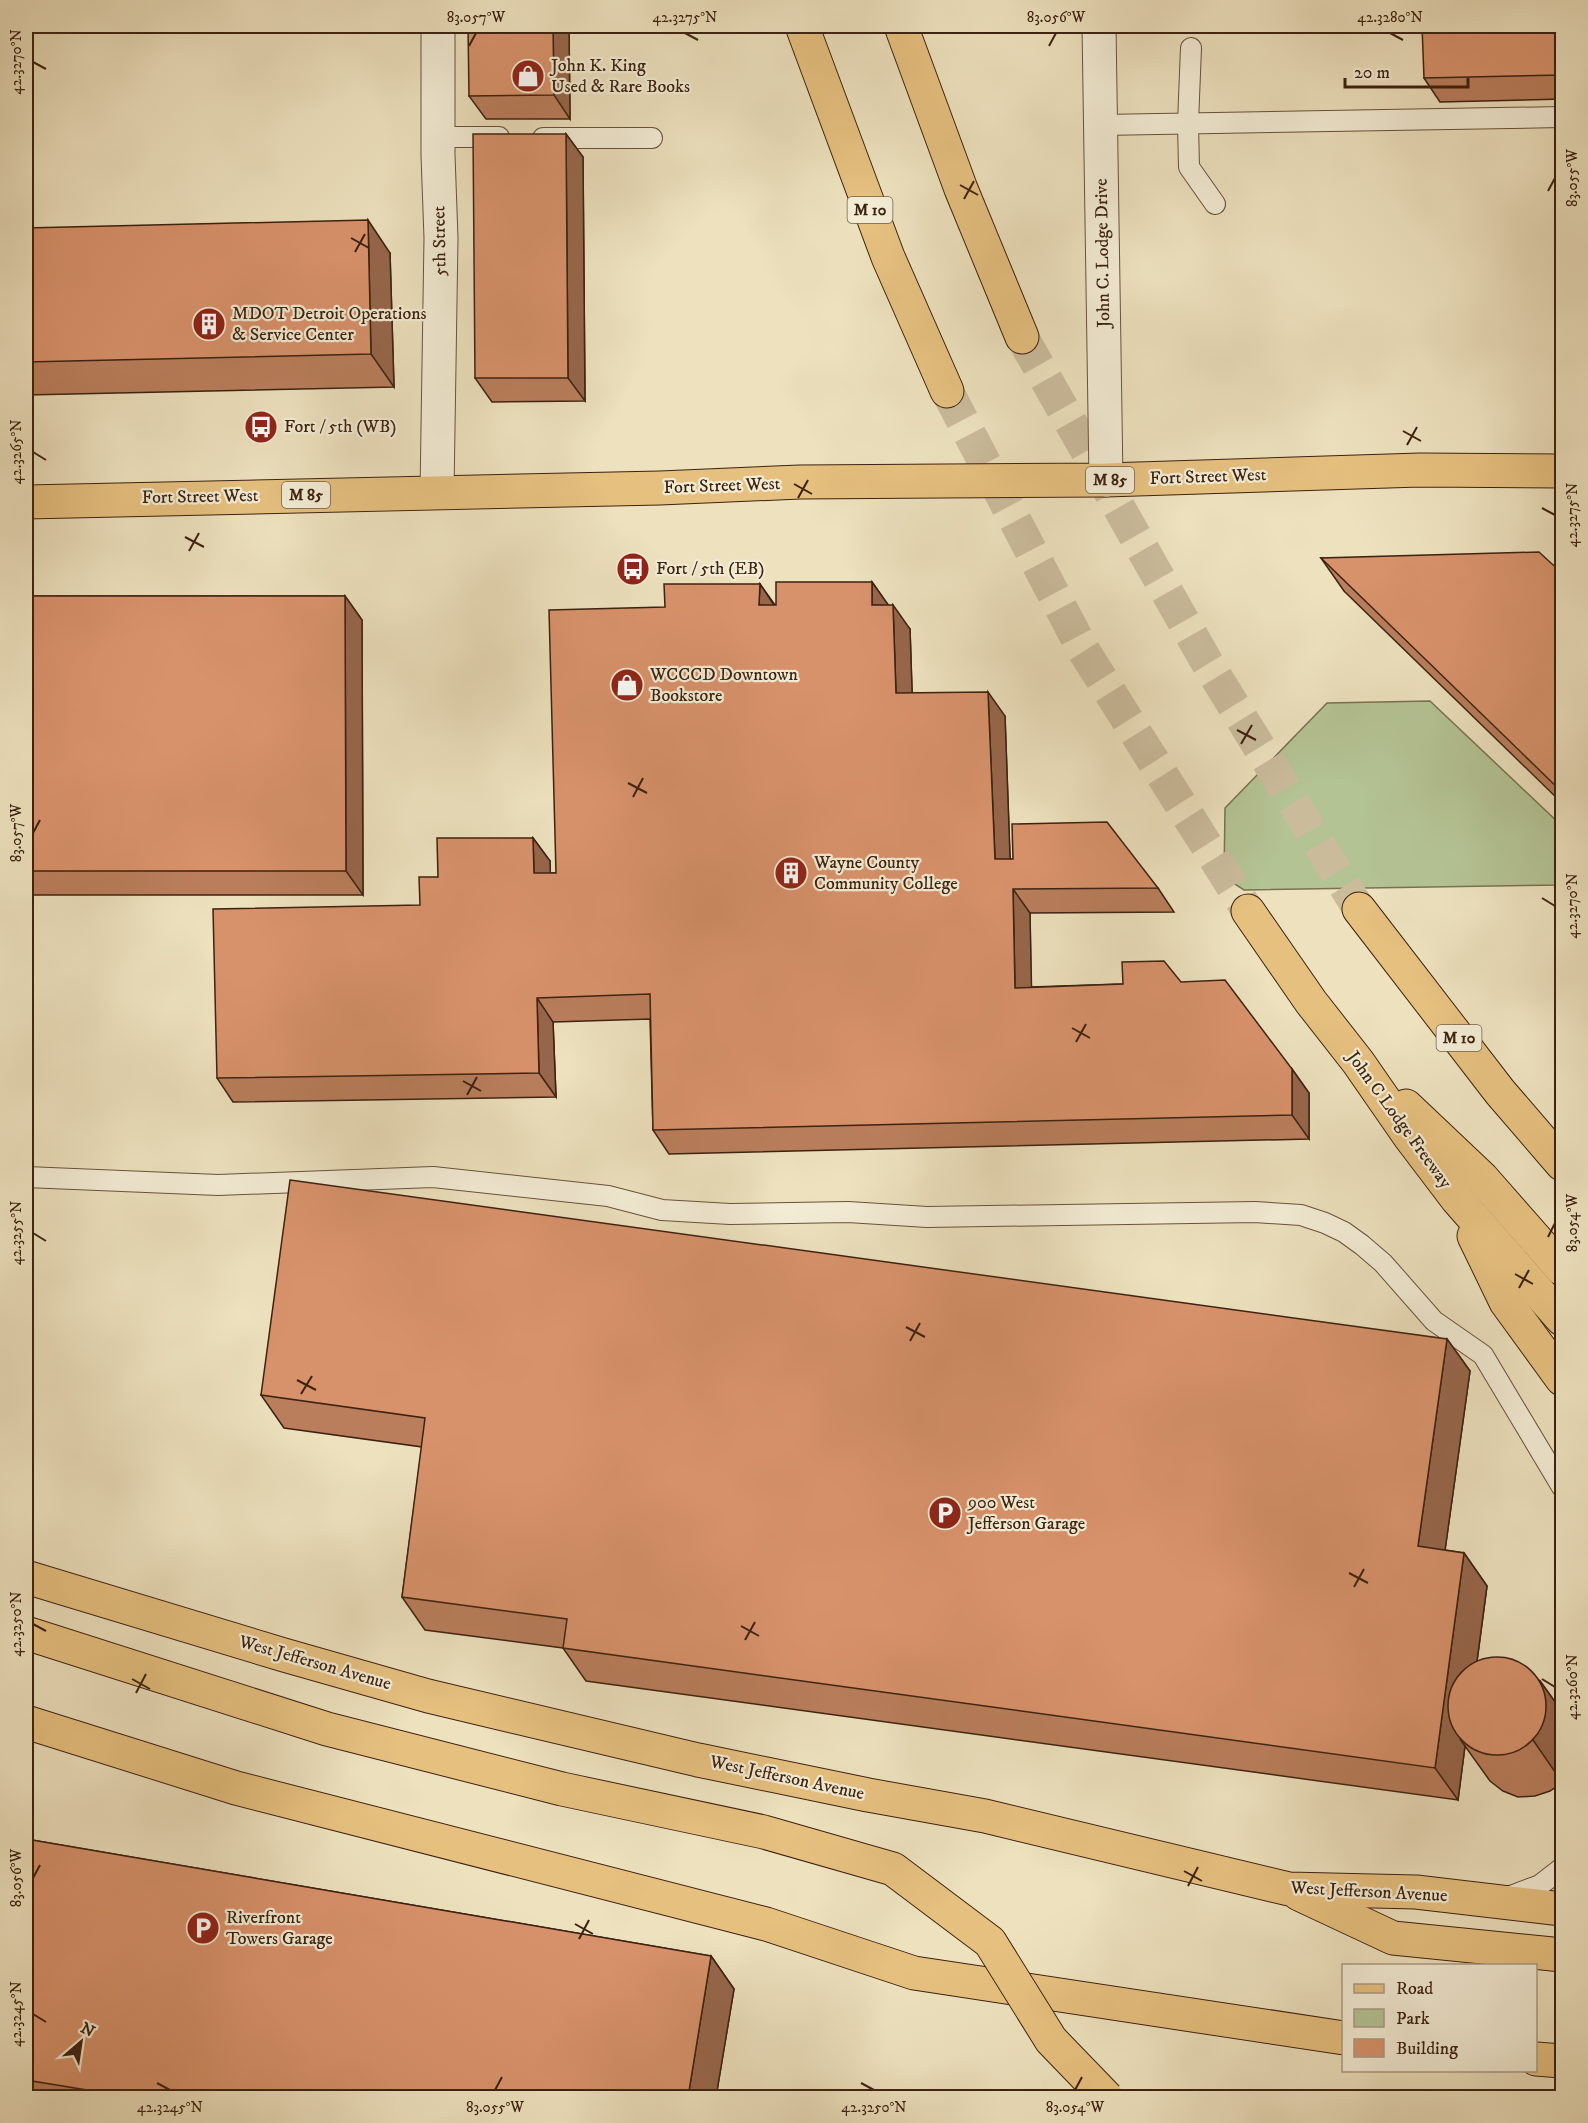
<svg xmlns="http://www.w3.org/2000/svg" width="1588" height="2123" font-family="'IM FELL DW Pica',serif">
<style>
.green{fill:#b4c394;stroke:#787252;stroke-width:1.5}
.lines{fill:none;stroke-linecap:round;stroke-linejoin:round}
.motorway-tunnel{stroke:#cabb9b;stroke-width:33;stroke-dasharray:33 16;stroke-linecap:butt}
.service-casing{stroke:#68523c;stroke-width:22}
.tertiary-casing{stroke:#68523c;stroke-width:35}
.primary-casing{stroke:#3c2210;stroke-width:35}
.motorway-casing{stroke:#3c2210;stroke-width:35}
.service{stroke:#f3ecd5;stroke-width:20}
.tertiary{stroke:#f3ecd5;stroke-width:33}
.primary{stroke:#e6c07f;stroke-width:33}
.motorway{stroke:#e6c07f;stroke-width:33}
.motorway-bridge-casing{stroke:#3c2210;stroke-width:35;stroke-linecap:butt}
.motorway-bridge{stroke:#e6c07f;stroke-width:33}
.wall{fill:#ba7e5c;stroke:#3c2210;stroke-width:1.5}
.shaded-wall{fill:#97664b;stroke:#3c2210;stroke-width:1.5}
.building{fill:#d8926b;stroke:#3c2210;stroke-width:1.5}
.ticks{fill:none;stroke:#3c2210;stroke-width:2}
.labels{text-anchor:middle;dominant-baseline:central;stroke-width:4.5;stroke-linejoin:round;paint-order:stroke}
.shield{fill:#f3ecd5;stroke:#735f4b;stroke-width:1.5}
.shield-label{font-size:16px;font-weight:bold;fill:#3c2210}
.poi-label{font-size:18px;fill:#3c2210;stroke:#f3ecd5;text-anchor:start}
.street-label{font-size:18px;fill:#3c2210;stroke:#f3ecd5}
.neatline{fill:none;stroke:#3c2210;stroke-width:2}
.ticks-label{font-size:15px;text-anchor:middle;fill:#3c2210}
</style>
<rect width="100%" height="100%" fill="#ede1be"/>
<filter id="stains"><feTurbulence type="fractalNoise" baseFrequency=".00333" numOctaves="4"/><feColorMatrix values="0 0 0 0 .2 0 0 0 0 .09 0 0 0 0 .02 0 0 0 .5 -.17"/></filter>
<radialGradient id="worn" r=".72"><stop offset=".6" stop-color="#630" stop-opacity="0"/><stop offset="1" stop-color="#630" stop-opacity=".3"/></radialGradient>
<path class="green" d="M1430,701L1562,826V885L1244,890L1224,877L1225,808L1327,703Z"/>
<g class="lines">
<g class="motorway-tunnel">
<path d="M1022,337L1205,659L1359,909"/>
<path d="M947,391L1082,648L1248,911"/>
</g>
<defs>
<g id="service">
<path d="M1191,48L1188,123L1189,167L1215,204"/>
<path d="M1101,125L1562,117"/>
<path d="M439,137H499"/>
<path d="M543,138H652"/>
<path d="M26,1177L218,1185L433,1177L608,1196L662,1210L730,1214L848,1212L927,1217L1255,1212L1301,1215L1325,1223L1344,1232L1362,1245L1383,1263L1434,1321L1483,1355L1562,1487"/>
<path d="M1508,1897L1540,1885L1562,1868"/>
</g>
<g id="tertiary">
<path d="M1099,26L1106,480"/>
<path d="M437,492L441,238L438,155V26"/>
</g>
<g id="primary">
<path d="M26,502L660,488L800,482L1106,480L1420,470L1562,471"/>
<path d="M26,1577L284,1655L428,1696L698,1760L868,1795L985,1816L1289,1889L1416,1892L1562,1909"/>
<path d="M26,1722L236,1788L766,1924L914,1973L1344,2038"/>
<path d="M1299,1894L1393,1938L1562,1955"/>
<path d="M1536,2059L1562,2061"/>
</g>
<g id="motorway">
<path d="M802,26L888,257L947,391"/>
<path d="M901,26L961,189L1022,337"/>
<path d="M1359,909L1500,1092L1562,1164"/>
<path d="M1248,911L1311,1002L1358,1062L1410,1137L1457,1199L1562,1319"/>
<path d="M1406,1106L1482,1178L1562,1269"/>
<path d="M1474,1236L1506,1302L1562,1379"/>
</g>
</defs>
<use href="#service" class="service-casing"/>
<use href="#tertiary" class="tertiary-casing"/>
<use href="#primary" class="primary-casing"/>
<use href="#motorway" class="motorway-casing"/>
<use href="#service" class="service"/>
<use href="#tertiary" class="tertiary"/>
<use href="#primary" class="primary"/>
<use href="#motorway" class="motorway"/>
<defs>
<path id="motorway-bridge" d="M26,1633L327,1729L562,1789L764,1832L893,1869L990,1942L1051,2040L1107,2098"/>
</defs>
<use href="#motorway-bridge" class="motorway-bridge-casing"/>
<use href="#motorway-bridge" class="motorway-bridge"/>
</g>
<g class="wall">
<path d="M569,26L570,119H486L469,96Z"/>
<path d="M1563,26V99L1440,102L1424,78Z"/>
<path d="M566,134L583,157L585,401L492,402L475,378Z"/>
<path d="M26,228L390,253L394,387L26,395Z"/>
<path d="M1321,558L1563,574V804L1344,591Z"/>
<path d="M872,582L888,605L910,629L912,693L1005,716L1010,859L1158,888L1174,912L1030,913L1031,987L1181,982L1292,1069L1309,1093V1139L669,1154L653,1130L650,1019L553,1022L556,1097L233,1102L217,1078L420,905L438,877L533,838L550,861V873H556L665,607L760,584L775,605Z"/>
<path d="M26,596H345L362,620L363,895H26Z"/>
<path d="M1447,1339L1470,1371L1445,1550L1464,1553L1487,1586L1477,1662L1540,1681L1563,1713V1782L1550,1791L1535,1796L1518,1797L1503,1791L1490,1781L1465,1746L1458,1800L586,1681L563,1648L425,1630L402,1597L422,1447L284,1428L261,1395Z"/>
<path d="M26,1839L711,1956L734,1989L716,2097H26Z"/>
</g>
<g class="shaded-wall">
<path d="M553,26H569L570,119L554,95Z"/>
<path d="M566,134L583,157L585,401L568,378Z"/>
<path d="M368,220L390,253L394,387L371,354Z"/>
<path d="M872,582L889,606L872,605Z"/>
<path d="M760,584L776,608L759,605Z"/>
<path d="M345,596L362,620L363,895L346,871Z"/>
<path d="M893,605L910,629L913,717L896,693Z"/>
<path d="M988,692L1005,716L1011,883L995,859Z"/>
<path d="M533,838L550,861L551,897L534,873Z"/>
<path d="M1013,889L1030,913L1032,1011L1015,988Z"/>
<path d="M537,998L553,1022L556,1097L539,1073Z"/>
<path d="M1292,1069L1309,1093V1139L1292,1115Z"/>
<path d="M1447,1339L1470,1371L1441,1579L1418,1546Z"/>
<path d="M1464,1553L1487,1586L1466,1743L1460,1739L1465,1746L1458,1800L1435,1768Z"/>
<path d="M1540,1681L1563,1713L1562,1782L1533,1740Z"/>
<path d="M711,1956L734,1989L716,2097H688Z"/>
</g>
<g class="building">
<path d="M468,26H553L554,95L469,96Z"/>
<path d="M1422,26H1563V75L1424,78Z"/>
<path d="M473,134H566L568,378H475Z"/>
<path d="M368,220L371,354L26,362V228Z"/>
<path d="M1539,552L1563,574V793L1321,558Z"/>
<path d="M776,582H872V605H893L896,693L988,692L995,859H1013L1012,824L1107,822L1158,888L1013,889L1015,988L1123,984L1122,962L1164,961L1181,982L1225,980L1292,1069V1115L653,1130L650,994L537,998L539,1073L217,1078L213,909L420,905L419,877H438L437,838H533L534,873H556L549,610L665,607L664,584H760L759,605H776Z"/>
<path d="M26,596H345L346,871H26Z"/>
<path d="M290,1180L1447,1339L1418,1546L1464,1553L1435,1768L563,1648L567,1619L402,1597L425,1418L261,1395Z"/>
<circle cx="1497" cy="1706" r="49"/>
<path d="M26,1839L711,1956L688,2097H130L26,2080Z"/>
</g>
<path class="ticks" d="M685,33L698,40M1390,33L1403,40M469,46L476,33M1049,46L1056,33M33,62L46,69M960,185L978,195M1548,191L1555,178M964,199L974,181M351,238L369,248M355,252L365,234M1403,431L1421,441M1407,445L1417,427M33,452L46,460M794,484L812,494M798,498L808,480M1542,508L1555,515M185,537L204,547M189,551L199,533M1237,730L1256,740M1241,744L1252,725M628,783L647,793M633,797L643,778M33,833L40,820M1542,898L1555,906M1072,1028L1090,1038M1076,1042L1086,1024M463,1081L481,1091M467,1095L477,1077M33,1233L46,1241M1548,1237L1555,1223M1515,1274L1533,1284M1519,1288L1529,1270M906,1327L925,1337M910,1341L920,1323M297,1380L316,1390M301,1394L312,1376M1349,1573L1368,1583M1354,1587L1364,1569M33,1624L46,1631M741,1626L759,1636M745,1640L755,1622M132,1679L150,1689M1542,1679L1555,1687M136,1693L146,1674M1184,1871L1202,1881M33,1878L40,1865M1188,1886L1198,1867M575,1924L593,1934M579,1939L589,1920M33,2014L46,2022M157,2083L170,2090M861,2083L874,2090M495,2090L502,2077M1075,2090L1082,2077"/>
<defs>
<symbol id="shop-disc" viewBox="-11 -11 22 22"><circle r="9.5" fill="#8f2418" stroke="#f3ecd5"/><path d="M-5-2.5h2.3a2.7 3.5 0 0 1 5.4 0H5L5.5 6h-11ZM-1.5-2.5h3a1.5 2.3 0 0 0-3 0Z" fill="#fff"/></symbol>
<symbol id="building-disc" viewBox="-11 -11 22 22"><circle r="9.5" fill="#8f2418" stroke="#f3ecd5"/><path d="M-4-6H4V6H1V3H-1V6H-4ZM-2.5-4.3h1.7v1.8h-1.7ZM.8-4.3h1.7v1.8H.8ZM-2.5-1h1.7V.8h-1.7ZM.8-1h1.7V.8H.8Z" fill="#fff"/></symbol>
<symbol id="bus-disc" viewBox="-11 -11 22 22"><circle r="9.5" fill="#8f2418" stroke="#f3ecd5"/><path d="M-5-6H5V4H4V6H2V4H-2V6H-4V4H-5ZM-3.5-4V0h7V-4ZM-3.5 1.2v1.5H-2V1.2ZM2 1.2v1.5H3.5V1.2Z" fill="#fff"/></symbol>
<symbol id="parking-disc" viewBox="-11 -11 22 22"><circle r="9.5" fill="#8f2418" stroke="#f3ecd5"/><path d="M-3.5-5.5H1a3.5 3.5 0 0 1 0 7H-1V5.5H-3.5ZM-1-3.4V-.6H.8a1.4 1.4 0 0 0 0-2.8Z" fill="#fff"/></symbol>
</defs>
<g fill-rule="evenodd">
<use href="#shop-disc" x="509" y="57" width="38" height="38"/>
<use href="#building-disc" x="190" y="305" width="38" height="38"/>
<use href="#bus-disc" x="242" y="408" width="38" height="38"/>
<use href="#bus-disc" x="614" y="550" width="38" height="38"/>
<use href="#shop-disc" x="608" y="666" width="38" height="38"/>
<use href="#building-disc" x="772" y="854" width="38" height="38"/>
<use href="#parking-disc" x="926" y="1494" width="38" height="38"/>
<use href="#parking-disc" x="184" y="1909" width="38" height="38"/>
</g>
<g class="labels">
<g class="shield">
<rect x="847.5" y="197" width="45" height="26" rx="4.5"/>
<rect x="1086" y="467" width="48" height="26" rx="4.5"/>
<rect x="282" y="482" width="48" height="26" rx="4.5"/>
<rect x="1436.5" y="1025" width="45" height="26" rx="4.5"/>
</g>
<g class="shield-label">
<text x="870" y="210">M 10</text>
<text x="1110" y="480">M 85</text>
<text x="306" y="495">M 85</text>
<text x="1459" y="1038">M 10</text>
</g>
<g class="poi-label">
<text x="551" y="66">John K. King<tspan x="551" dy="21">Used &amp; Rare Books</tspan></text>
<text x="232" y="314">MDOT Detroit Operations<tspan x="232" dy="21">&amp; Service Center</tspan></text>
<text x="284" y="427">Fort / 5th (WB)</text>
<text x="656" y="569">Fort / 5th (EB)</text>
<text x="650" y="675">WCCCD Downtown<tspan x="650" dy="21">Bookstore</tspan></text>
<text x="814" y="863">Wayne County<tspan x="814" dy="21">Community College</tspan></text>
<text x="968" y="1503">900 West<tspan x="968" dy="21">Jefferson Garage</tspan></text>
<text x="226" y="1918">Riverfront<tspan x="226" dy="21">Towers Garage</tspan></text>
</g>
<g class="street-label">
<text transform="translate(440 241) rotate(-91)">5th Street</text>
<text transform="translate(1103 253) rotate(-91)">John C. Lodge Drive</text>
<text transform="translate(1208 477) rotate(-2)">Fort Street West</text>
<text transform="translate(722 486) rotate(-2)">Fort Street West</text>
<text transform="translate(200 497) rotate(-1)">Fort Street West</text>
<text transform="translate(1399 1120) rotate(54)">John C Lodge Freeway</text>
<text transform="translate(315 1663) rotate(16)">West Jefferson Avenue</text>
<text transform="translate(787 1778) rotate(12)">West Jefferson Avenue</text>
<text transform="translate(1369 1892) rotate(3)">West Jefferson Avenue</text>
</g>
</g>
<rect width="1588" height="2123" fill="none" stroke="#ede1be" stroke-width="66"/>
<rect x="1342" y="1964" width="195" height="108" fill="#f3ecd5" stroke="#aa9b86" stroke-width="1.5"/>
<rect x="1354" y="1984" width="30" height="9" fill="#e6c07f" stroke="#aa9b86" stroke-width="1.5"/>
<text x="1396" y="1994" font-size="18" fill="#3c2210">Road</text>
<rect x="1354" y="2009" width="30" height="18" fill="#b4c394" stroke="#aa9b86" stroke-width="1.5"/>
<text x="1396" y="2024" font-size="18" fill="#3c2210">Park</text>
<rect x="1354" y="2039" width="30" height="18" fill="#d8926b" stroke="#aa9b86" stroke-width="1.5"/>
<text x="1396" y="2054" font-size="18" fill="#3c2210">Building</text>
<g transform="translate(81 2042) rotate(29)" stroke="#f3ecd5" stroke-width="4.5" paint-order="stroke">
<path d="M0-4.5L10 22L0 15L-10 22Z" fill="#3c2210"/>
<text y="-9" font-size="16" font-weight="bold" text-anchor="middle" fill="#3c2210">N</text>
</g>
<path d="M1345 78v9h123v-9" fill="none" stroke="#3c2210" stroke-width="3"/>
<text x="1354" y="78" font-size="18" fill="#3c2210" stroke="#f3ecd5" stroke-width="4.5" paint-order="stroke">20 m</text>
<rect x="33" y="33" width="1522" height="2057" class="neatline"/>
<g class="ticks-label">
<text x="476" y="22">83.057°W</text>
<text x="685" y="22">42.3275°N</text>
<text x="1056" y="22">83.056°W</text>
<text x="1390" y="22">42.3280°N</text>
<text transform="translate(16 62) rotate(-90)" y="5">42.3270°N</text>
<text transform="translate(1572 178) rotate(-90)" y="5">83.055°W</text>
<text transform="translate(16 452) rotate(-90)" y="5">42.3265°N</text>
<text transform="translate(1572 515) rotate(-90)" y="5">42.3275°N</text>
<text transform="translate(16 833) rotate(-90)" y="5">83.057°W</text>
<text transform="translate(1572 906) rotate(-90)" y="5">42.3270°N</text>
<text transform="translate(1572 1223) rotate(-90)" y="5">83.054°W</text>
<text transform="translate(16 1233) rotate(-90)" y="5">42.3255°N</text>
<text transform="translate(16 1624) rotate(-90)" y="5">42.3250°N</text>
<text transform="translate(1572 1687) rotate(-90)" y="5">42.3260°N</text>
<text transform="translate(16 1878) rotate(-90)" y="5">83.056°W</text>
<text transform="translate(16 2014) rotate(-90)" y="5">42.3245°N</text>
<text x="170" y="2112">42.3245°N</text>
<text x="495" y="2112">83.055°W</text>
<text x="874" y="2112">42.3250°N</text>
<text x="1075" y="2112">83.054°W</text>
</g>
<rect width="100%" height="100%" filter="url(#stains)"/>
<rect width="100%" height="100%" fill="url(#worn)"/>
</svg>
